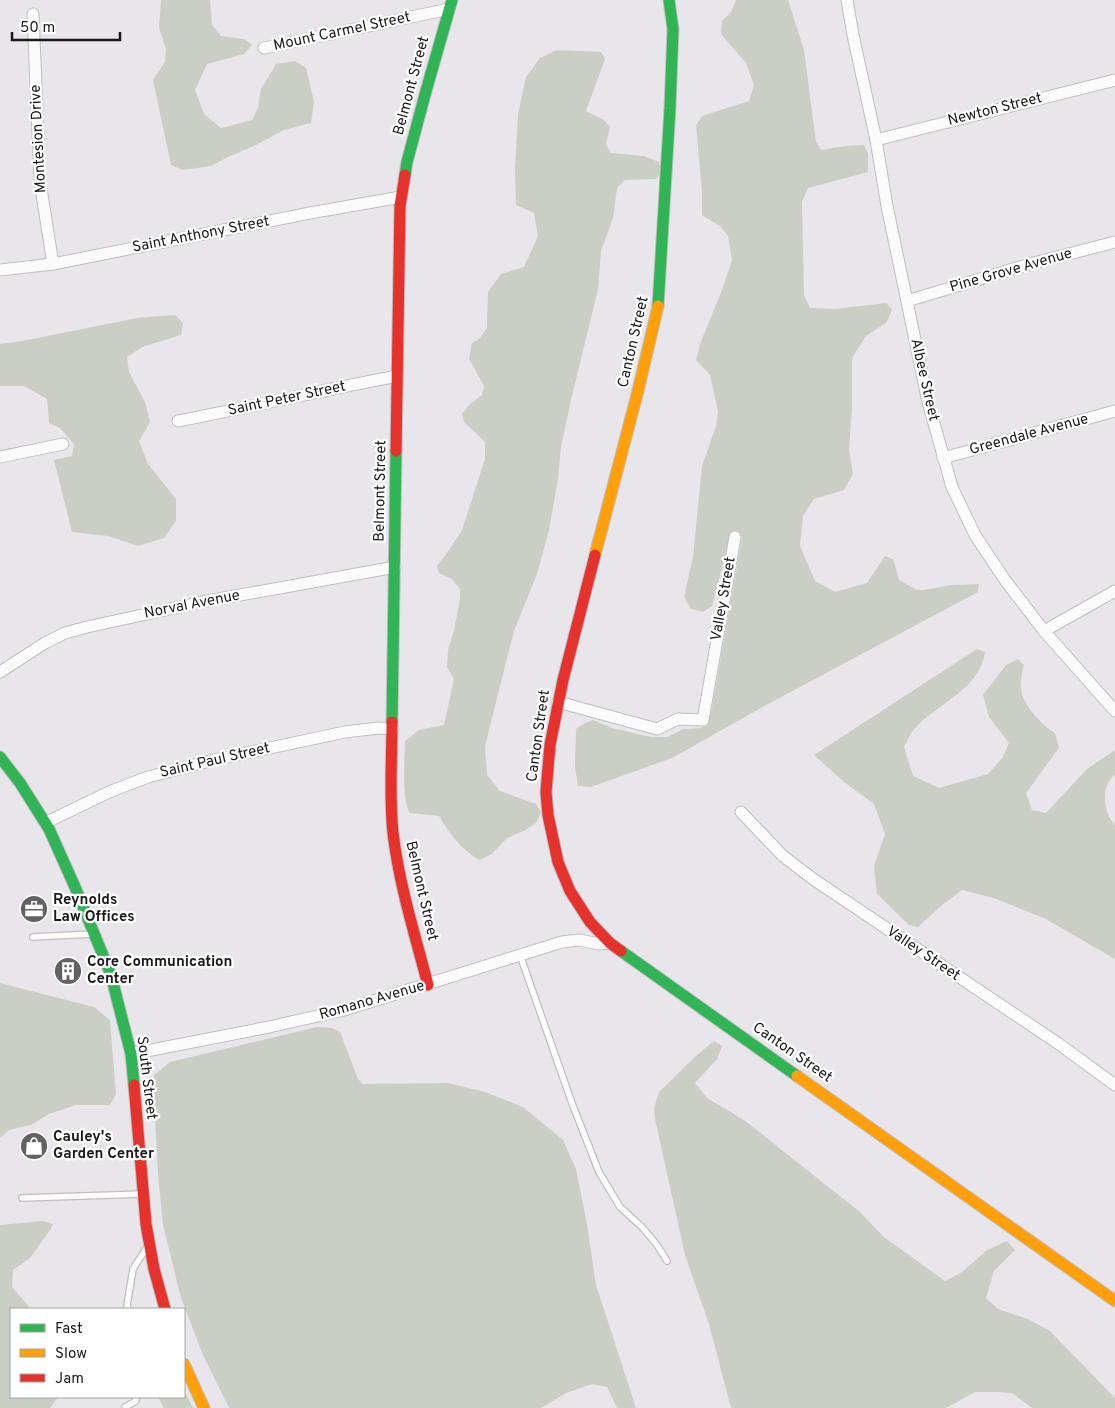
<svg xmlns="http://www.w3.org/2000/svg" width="1115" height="1408" font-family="Overpass,sans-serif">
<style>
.green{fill:#cacec4}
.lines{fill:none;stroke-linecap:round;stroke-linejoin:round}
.lane-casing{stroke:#c0bec1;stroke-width:8}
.street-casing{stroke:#c0bec1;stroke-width:13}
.fast-casing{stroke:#c0bec1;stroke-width:13}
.slow-casing{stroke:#c0bec1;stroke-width:13}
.jam-casing{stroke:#c0bec1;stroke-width:13}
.lane{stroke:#fcfbfc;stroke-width:5.5}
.street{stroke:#fcfbfc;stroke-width:11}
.fast{stroke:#30b455;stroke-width:11}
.slow{stroke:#ff9f0a;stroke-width:11}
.jam{stroke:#e5322d;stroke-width:11}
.labels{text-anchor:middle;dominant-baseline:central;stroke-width:4.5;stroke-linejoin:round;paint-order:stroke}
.street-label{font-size:15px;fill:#1b191c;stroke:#fff}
.poi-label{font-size:15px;font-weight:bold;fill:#1b191c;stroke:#fff;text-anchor:start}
</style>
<rect width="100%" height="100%" fill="#e9e6eb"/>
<g class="green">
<path d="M161,0H210L212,25L221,36L244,39L252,45L244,54L207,64L195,90L204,114L221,128L252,120L258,108L261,89L276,64L295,61L306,68L314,102L311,123L284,130L256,145L228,157L211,166L183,170L171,165L153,80L165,62L166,49L159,27Z"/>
<path d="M736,0H788L804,50L816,142L821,150L845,146L864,145L868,153V172L808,188L802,202L804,295L810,308L835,309L886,303L892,309L887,322L866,336L852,358V410L849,449L853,474L844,490L814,499L803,516L800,546L815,581L835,592L867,583L885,556L893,559L899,580L917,590H924L952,585L979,584L978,592L770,703L672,758L591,787L578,786L575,767L576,729L583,724L593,720L612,728L651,737H667L683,729L702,728L710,719L742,537L738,532L731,533L712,606L703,612L691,609L684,597L693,557L702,466L716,426L718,411L710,375L696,360L700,344L722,290L732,260L728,236L720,226L702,215V191L696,125L702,116L749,101L754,85L746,63L721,34L722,21L731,12Z"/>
<path d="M557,50L601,52L605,59L586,111L604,120L610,127L606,144L611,153L644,156L659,162L661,172L656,179L625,180L617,188L613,218L601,251L598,289L571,400L561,447L558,479L549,530L537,574L514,631L485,746L487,775L500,791L536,804L541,812L537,822L526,830L507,838L492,854L480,860C461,850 450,834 439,816L410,813C401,799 405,758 405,741L419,730L444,725L454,679L447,667L448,650L454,630L460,599V589L452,579L439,573L437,566L449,550L462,530L485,459V442L464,422L462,414L469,405L482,395L484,386L469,359L472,343L480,338L487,328L488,292L501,274L524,267L538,236L534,213L516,205L515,168L518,114L526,77L540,58Z"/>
<path d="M175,315L183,323L181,335L142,347L127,357L129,372L145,402L150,422L139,441L148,464L176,499V521L164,538L138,546L108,536L72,532L54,460L72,456L74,444L60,428L49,423L47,399L24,386H0V344L22,341L137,318Z"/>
<path d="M977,649L985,652C980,689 940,702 916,727C911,732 907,741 904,747L913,776L939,788L988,774L1003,757L1009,743L989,717L983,695L1006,665L1018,659L1024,665C1022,672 1020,681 1021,689C1022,704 1043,726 1055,733L1059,748L1026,793L1032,810L1046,813L1087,769L1115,750V775C1103,783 1103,802 1108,814C1109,818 1113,822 1115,825V959L1046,919L994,898L962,890L942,905L918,927L909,925L877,894L874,866L885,834L874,804L844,782L814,755Z"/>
<path d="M0,983L94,1007L110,1020L116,1094L110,1105H76L49,1114L31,1125L9,1130L0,1138Z"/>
<path d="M317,1027L332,1028L340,1032L358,1079L363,1084L448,1083L485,1092L523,1107L563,1140L576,1169L587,1224L596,1285L636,1408H617L607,1387L592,1384L566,1393L541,1408H229L203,1355L181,1298L163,1225L158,1174L154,1101V1075L170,1062Z"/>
<path d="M714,1041L722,1046L717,1059L695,1083L707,1098L744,1120L860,1212L884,1237L945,1281L962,1272L987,1250L1007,1241L1015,1250L994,1271L986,1298L998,1309L1028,1319L1050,1331L1115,1398V1408H1032L1012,1393L998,1392H975L946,1408H731L709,1324L685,1255L655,1119L654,1108L659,1092L697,1055Z"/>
<path d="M43,1221L53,1224L50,1230L30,1258L13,1270L12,1287L30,1308L32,1309H11V1397H58L50,1408H0V1225Z"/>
<path d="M184,1390L193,1408H164L158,1397H184Z"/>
</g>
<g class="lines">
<defs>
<g id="lane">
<path d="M33,937L93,934"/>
<path d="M520,955L573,1106L599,1172L620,1207L642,1227L657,1245L667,1261"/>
<path d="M22,1198L143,1194"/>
<path d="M128,1309L127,1305L133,1269L147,1247"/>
<path d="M125,1407L136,1401V1397"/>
</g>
<g id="street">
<path d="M847,0L853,35L876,140L887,206L928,402L952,487L975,535L1005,580L1044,631L1115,711"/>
<path d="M33,14L40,182L53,264"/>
<path d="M264,48L449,9"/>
<path d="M876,140L1115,80"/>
<path d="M0,270L53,264L310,213L401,197"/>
<path d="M907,301L1030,264L1115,242"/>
<path d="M178,421C251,407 324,390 397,376"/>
<path d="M0,457L63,444"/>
<path d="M943,458L1115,411"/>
<path d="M1044,631L1115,591"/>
<path d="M0,672L45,643L65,633L87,627L202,602L395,567"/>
<path d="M558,702L657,729L678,719L703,720L735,537"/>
<path d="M741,812L783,856L813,879L1059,1044L1115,1085"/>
<path d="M45,823L109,792L148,777L214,760L345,732L378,728L393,729"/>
<path d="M131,1054L269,1027L344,1010L562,942L579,940L599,944L610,943"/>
</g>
<g id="fast">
<path d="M405,175L407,162L426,91L452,0"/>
<path d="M658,306L670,108L673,29L669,0"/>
<path d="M392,722L396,451"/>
<path d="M0,757L20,783L49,829L75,887L111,975L131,1054L134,1085"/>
<path d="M621,951L797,1076"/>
</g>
<g id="slow">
<path d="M595,555L638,391L658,306"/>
<path d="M797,1076L1115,1301"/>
<path d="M184,1364L204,1408"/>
</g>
<g id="jam">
<path d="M396,451L400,206L405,175"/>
<path d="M595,555L563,680L550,745L546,792L548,815L558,862L570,891L590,922L610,943L621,951"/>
<path d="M392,722C392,759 389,796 393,833C399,884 415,935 428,985"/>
<path d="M134,1085L146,1224L154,1269L165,1309"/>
</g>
</defs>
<use href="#lane" class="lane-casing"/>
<use href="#street" class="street-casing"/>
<use href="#fast" class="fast-casing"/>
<use href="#slow" class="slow-casing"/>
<use href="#jam" class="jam-casing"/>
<use href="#lane" class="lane"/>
<use href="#street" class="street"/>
<use href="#fast" class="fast"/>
<use href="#slow" class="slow"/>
<use href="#jam" class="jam"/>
</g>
<defs>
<symbol id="office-disc" viewBox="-11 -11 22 22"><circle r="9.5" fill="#636164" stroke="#fff"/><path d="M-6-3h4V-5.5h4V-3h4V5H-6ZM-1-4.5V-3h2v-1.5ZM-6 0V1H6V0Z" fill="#fff"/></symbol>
<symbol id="building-disc" viewBox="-11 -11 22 22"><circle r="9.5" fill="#636164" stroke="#fff"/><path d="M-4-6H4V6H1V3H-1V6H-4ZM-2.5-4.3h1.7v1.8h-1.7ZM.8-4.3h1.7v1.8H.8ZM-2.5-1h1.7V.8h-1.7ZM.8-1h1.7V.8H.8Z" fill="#fff"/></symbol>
<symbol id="shop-disc" viewBox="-11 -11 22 22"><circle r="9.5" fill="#636164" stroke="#fff"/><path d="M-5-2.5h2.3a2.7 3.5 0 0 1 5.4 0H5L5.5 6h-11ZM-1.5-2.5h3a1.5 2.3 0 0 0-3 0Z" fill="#fff"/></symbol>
</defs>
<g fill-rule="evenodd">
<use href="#office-disc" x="18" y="893" width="32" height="32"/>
<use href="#building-disc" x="52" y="955" width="32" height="32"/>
<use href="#shop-disc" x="18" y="1130" width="32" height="32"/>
</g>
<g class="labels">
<g class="street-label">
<text transform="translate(342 32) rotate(-12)">Mount Carmel Street</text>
<text transform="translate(412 86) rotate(-75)">Belmont Street</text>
<text transform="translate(995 110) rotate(-14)">Newton Street</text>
<text transform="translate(39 139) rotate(-93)">Montesion Drive</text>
<text transform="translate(201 235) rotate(-11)">Saint Anthony Street</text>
<text transform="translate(1011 271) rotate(-16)">Pine Grove Avenue</text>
<text transform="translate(634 342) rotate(-77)">Canton Street</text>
<text transform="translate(924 380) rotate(77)">Albee Street</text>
<text transform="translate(287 399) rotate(-12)">Saint Peter Street</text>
<text transform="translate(1029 435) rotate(-15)">Greendale Avenue</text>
<text transform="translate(381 491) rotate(-89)">Belmont Street</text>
<text transform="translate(724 599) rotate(-80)">Valley Street</text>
<text transform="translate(192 605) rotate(-11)">Norval Avenue</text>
<text transform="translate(539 736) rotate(-82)">Canton Street</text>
<text transform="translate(215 761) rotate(-13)">Saint Paul Street</text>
<text transform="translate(421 891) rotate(77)">Belmont Street</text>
<text transform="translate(923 954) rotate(34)">Valley Street</text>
<text transform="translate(372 1001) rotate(-16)">Romano Avenue</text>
<text transform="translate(792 1053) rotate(35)">Canton Street</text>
<text transform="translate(146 1078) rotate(83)">South Street</text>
</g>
<g class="poi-label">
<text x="53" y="900">Reynolds<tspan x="53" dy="17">Law Offices</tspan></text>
<text x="87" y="962">Core Communication<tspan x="87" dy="17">Center</tspan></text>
<text x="53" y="1137">Cauley's<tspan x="53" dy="17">Garden Center</tspan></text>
</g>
</g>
<rect x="10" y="1308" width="175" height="90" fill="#ffffff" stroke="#a4a3a4"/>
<rect x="20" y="1324" width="25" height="8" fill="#30b455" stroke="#a4a3a4"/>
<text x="55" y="1333" font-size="15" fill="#1b191c">Fast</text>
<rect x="20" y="1349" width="25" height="8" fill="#ff9f0a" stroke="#a4a3a4"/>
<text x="55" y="1358" font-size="15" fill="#1b191c">Slow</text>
<rect x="20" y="1374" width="25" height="8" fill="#e5322d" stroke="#a4a3a4"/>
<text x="55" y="1383" font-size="15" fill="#1b191c">Jam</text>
<path d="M12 32v8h108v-8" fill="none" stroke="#1b191c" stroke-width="2.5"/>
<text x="20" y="32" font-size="15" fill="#1b191c" stroke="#ffffff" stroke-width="4" paint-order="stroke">50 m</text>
</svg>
